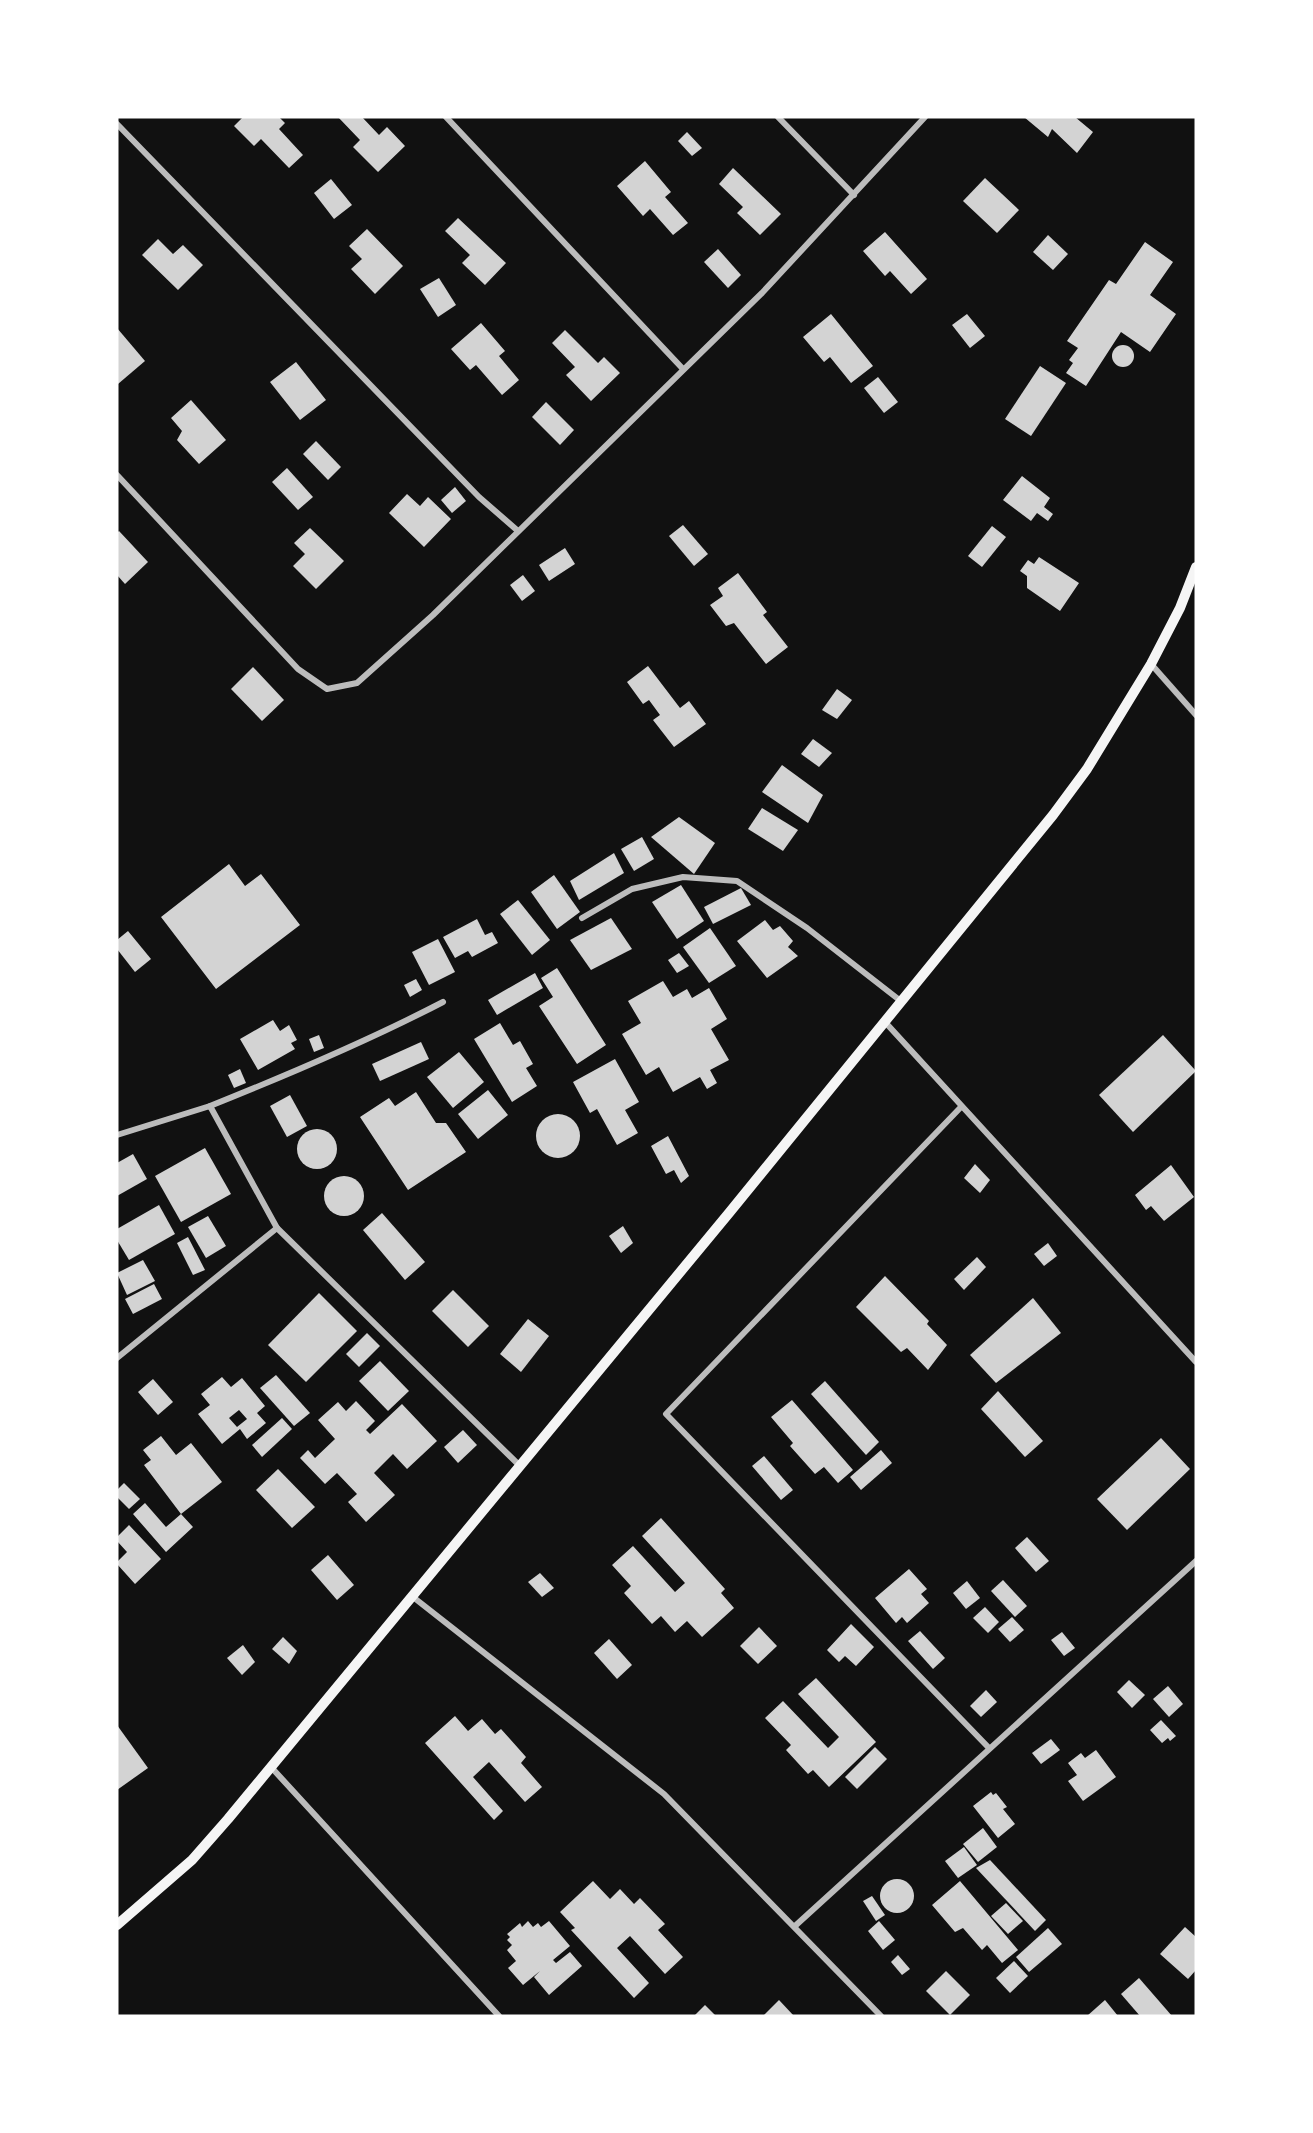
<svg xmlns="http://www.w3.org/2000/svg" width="1313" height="2133" font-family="Manrope,sans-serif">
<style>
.building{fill:#d3d3d3;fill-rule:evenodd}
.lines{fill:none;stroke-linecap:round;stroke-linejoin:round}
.minor{stroke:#bcbcbc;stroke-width:6}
.secondary{stroke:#f5f5f5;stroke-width:10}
</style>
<rect width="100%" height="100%" fill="#111"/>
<g class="building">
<path d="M243,117H279L285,123L279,129L303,155L289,168L261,139L254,146L234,126Z"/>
<path d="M338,117H362L379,135L387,127L405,146L378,172L353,147L360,140Z"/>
<path d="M1024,117H1075L1093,132L1077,153L1052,129L1048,137Z"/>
<path d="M687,132L702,148L692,156L678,141Z"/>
<path d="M645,161L671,192L665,197L688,223L673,235L650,209L643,216L617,186Z"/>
<path d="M733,168L781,214L760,235L737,213L743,207L719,184Z"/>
<path d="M985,178L1019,210L997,233L963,201Z"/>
<path d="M331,179L352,205L334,219L314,193Z"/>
<path d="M458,218L506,263L485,285L462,263L470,255L445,231Z"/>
<path d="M367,229L403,266L375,294L351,269L362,259L349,246Z"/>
<path d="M885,232L927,279L911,294L890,271L885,276L863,251Z"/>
<path d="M1048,235L1068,254L1053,270L1033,252Z"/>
<path d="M158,239L173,254L183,245L203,265L178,290L142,255Z"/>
<path d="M1145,242L1173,262L1150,295L1176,314L1150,352L1121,332L1086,386L1066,373L1073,363L1069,360L1078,348L1067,341L1109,280L1116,284Z"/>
<path d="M718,249L741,275L728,288L704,262Z"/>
<path d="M439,278L456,305L438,317L420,289Z"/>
<path d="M831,314L873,366L851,383L830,357L824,362L803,337Z"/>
<path d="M967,314L985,336L970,348L952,325Z"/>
<path d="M481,323L505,351L499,356L519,380L502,395L476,365L470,370L451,349Z"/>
<path d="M117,328L145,361L118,384L117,383Z"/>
<path d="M565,330L598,363L604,357L620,373L591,401L566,375L575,367L552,343Z"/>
<circle cx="1123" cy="356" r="11"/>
<path d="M296,362L326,400L300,420L270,382Z"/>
<path d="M1040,366L1066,383L1031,436L1005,419Z"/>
<path d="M878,377L898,402L884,413L864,388Z"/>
<path d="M191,400L226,440L199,464L177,440L182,431L171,418Z"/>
<path d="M546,402L574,430L560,445L532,417Z"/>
<path d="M316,441L341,467L328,480L303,454Z"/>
<path d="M287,468L313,497L298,510L272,482Z"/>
<path d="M1022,476L1050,498L1044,507L1053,514L1048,521L1037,513L1031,521L1003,500Z"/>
<path d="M455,487L466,501L452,513L441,500Z"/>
<path d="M407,494L420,506L428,497L451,519L424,547L389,513Z"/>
<path d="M683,525L708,554L694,566L669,536Z"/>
<path d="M992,526L1006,537L982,567L968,556Z"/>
<path d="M310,528L344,561L316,589L293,566L305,554L294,543Z"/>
<path d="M119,531L148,562L125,584L117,575V533Z"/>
<path d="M565,548L575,564L549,581L539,565Z"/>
<path d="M1039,557L1079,583L1060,611L1027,588V576L1020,571L1028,560L1034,564Z"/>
<path d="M738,573L767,612L763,615L788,647L766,664L734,623L726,626L710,605L723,596L718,588Z"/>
<path d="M523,575L535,591L522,601L510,585Z"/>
<path d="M648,666L680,708L689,701L706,724L674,747L653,720L660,715L649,700L643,704L627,682Z"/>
<path d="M253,667L284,700L262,721L231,689Z"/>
<path d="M837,689L852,700L837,719L822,710Z"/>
<path d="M813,739L832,753L819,767L801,754Z"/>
<path d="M782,765L823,795L808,823L762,792Z"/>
<path d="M762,808L798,830L783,851L748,829Z"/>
<path d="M679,817L715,843L694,874L651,837Z"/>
<path d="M642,837L654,859L634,871L621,849Z"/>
<path d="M614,853L624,873L579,900L570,881Z"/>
<path d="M229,864L245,886L261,874L300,925L216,989L161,917Z"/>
<path d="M554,875L580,912L557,929L531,892Z"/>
<path d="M681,885L704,921L677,939L652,902Z"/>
<path d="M741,888L751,905L713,924L704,907Z"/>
<path d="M518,900L550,940L532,955L500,914Z"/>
<path d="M611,918L632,949L591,970L570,940Z"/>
<path d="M477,919L485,935L492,932L498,943L472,957L468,951L455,958L443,937Z"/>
<path d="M765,920L773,930L780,926L793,941L788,947L798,956L767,978L737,941Z"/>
<path d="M710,928L736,966L709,983L683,947Z"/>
<path d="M128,931L151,959L135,972L117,949V940Z"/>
<path d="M438,939L455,972L429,985L412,952Z"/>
<path d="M679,953L689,966L677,973L668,960Z"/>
<path d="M557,968L606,1045L577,1064L539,1006L553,997L541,978Z"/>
<path d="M535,973L543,988L497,1015L488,1000Z"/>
<path d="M416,979L422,990L410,997L404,985Z"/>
<path d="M663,981L673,997L687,989L692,998L709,988L727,1019L711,1029L729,1060L710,1070L717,1083L707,1089L700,1077L673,1092L659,1067L646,1075L622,1034L641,1023L628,1001Z"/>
<path d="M273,1020L280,1031L289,1025L297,1040L291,1043L295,1049L258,1070L240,1039Z"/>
<path d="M500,1023L513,1045L520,1041L533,1064L526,1068L537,1086L512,1102L474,1039Z"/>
<path d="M319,1035L324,1048L314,1052L309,1039Z"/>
<path d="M1163,1035L1196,1071L1133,1132L1099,1095Z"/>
<path d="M421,1042L429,1059L380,1081L372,1064Z"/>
<path d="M459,1052L484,1082L453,1108L427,1077Z"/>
<path d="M615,1059L639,1102L625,1110L638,1133L617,1145L597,1109L590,1113L573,1082Z"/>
<path d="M240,1069L246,1083L234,1088L228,1075Z"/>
<path d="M488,1090L508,1115L478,1139L458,1114Z"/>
<path d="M416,1092L436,1123H446L466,1152L408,1190L360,1117L389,1098L395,1106Z"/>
<path d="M290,1095L307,1126L287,1137L270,1106Z"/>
<circle cx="558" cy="1136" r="22"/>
<circle cx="317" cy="1149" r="20"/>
<path d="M668,1136L689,1176L681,1183L674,1170L666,1174L651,1146Z"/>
<path d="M205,1148L231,1194L181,1222L155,1176Z"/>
<path d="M133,1154L147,1179L117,1196V1163Z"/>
<path d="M975,1164L990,1180L980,1193L964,1178Z"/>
<path d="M1171,1165L1194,1197L1164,1221L1151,1206L1146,1210L1135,1195Z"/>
<circle cx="344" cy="1196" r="20"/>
<path d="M159,1205L175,1234L129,1260L117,1240V1229Z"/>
<path d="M382,1213L425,1262L405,1280L363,1230Z"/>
<path d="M208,1216L226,1246L206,1258L188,1227Z"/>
<path d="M623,1226L633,1243L621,1253L609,1236Z"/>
<path d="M188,1237L205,1270L193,1275L177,1243Z"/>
<path d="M1048,1243L1057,1256L1044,1266L1034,1254Z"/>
<path d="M977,1257L986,1267L964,1290L954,1279Z"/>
<path d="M143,1260L155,1281L127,1295L117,1273Z"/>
<path d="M885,1276L929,1321L927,1324L947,1345L928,1370L907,1348L901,1352L856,1307Z"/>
<path d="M154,1284L162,1299L133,1314L125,1299Z"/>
<path d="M453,1290L489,1326L468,1347L432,1311Z"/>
<path d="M319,1293L357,1331L306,1382L268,1345Z"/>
<path d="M1033,1298L1061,1333L996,1383L970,1355Z"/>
<path d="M528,1319L549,1336L521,1372L500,1354Z"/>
<path d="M367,1333L380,1346L359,1367L346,1354Z"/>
<path d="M380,1361L409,1391L388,1411L359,1381Z"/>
<path d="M276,1375L310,1413L294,1426L260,1388Z"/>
<path d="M222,1377L231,1387L242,1378L265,1406L257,1413L266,1423L247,1439L240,1429L222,1444L198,1414L210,1405L201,1394ZM239,1410L247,1419L237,1427L229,1418Z"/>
<path d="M153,1379L173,1402L158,1415L138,1392Z"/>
<path d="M825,1381L879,1442L866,1455L811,1394Z"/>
<path d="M998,1391L1043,1441L1025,1457L981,1409Z"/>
<path d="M792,1400L853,1470L838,1483L824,1467L815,1474L790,1446L793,1443L771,1417Z"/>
<path d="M356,1401L375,1421L366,1430L370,1434L402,1404L437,1441L407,1469L393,1454L374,1473L395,1495L366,1522L348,1502L357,1494L337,1473L325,1484L300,1458L308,1450L315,1458L335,1439L318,1420L338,1402L346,1411Z"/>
<path d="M282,1418L292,1429L262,1457L252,1445Z"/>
<path d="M463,1430L477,1445L458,1463L444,1447Z"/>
<path d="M161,1436L176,1455L191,1443L222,1482L181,1514L144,1465L151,1460L143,1450Z"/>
<path d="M1161,1438L1190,1469L1127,1530L1097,1499Z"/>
<path d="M881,1450L892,1463L861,1490L850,1477Z"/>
<path d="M764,1456L793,1490L781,1500L752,1466Z"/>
<path d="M278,1469L315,1507L292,1528L256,1490Z"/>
<path d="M124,1483L140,1499L129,1509L117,1497V1490Z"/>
<path d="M145,1503L166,1527L181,1514L193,1527L166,1552L133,1514Z"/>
<path d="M661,1518L725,1589L721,1593L734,1608L702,1637L687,1621L675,1632L661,1616L652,1624L624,1593L631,1586L612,1565L633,1546L675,1592L685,1583L642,1536Z"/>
<path d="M129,1525L161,1559L135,1584L117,1564V1562L127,1552L117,1541V1537Z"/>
<path d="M1027,1537L1049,1561L1036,1572L1015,1548Z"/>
<path d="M328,1555L354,1585L337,1600L311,1570Z"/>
<path d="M909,1569L927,1589L921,1594L929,1603L907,1623L902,1617L896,1623L875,1598Z"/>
<path d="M540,1573L554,1588L542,1597L528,1582Z"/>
<path d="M1003,1580L1027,1606L1015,1617L991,1591Z"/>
<path d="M967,1581L980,1598L966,1609L953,1593Z"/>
<path d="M985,1607L999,1622L988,1633L973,1618Z"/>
<path d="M1012,1617L1024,1630L1010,1642L998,1629Z"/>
<path d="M851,1624L874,1647L856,1666L845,1656L839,1662L827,1650Z"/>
<path d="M759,1627L777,1646L758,1664L740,1646Z"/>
<path d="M920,1631L945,1658L933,1669L908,1641Z"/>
<path d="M1062,1632L1075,1648L1064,1656L1051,1640Z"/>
<path d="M283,1637L297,1651L289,1664L272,1649Z"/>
<path d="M609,1639L632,1665L617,1679L594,1653Z"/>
<path d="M243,1645L255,1662L242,1675L227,1658Z"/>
<path d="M816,1678L876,1742L829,1787L813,1770L808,1774L786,1750L791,1745L765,1718L783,1701L828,1748L839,1737L798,1694Z"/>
<path d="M1129,1680L1145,1695L1132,1708L1117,1692Z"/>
<path d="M1168,1686L1183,1704L1169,1717L1153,1699Z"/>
<path d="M986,1690L997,1702L981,1717L970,1706Z"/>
<path d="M455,1716L468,1731L482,1719L495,1734L501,1729L526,1757L521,1763L542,1787L525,1802L489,1762L473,1777L503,1811L494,1820L425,1743Z"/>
<path d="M1161,1720L1176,1736L1170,1741L1168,1738L1162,1743L1150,1730Z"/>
<path d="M117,1725L148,1768L117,1790Z"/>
<path d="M1051,1739L1060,1750L1041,1764L1032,1753Z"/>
<path d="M875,1747L887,1759L857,1789L845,1777Z"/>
<path d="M1096,1750L1116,1777L1083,1801L1068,1781L1077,1775L1068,1763L1081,1753L1085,1758Z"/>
<path d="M991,1792L993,1795L996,1793L1007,1807L1003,1809L1015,1824L998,1838L973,1806Z"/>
<path d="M983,1828L997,1847L978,1862L963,1844Z"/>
<path d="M964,1847L977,1865L958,1878L945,1861Z"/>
<path d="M990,1860L1046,1920L1035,1931L976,1868Z"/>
<circle cx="897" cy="1896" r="17"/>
<path d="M593,1881L610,1899L620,1889L634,1904L640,1898L665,1924L658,1930L683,1957L665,1974L630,1936L617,1948L649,1983L634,1998L571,1930L575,1928L560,1912Z"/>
<path d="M960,1881L1018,1950L1002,1963L987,1945L982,1950L963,1928L955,1932L932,1905Z"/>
<path d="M872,1896L885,1915L876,1921L863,1901Z"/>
<path d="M1006,1903L1023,1921L1008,1934L991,1916Z"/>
<path d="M528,1921L533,1927L538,1923L541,1927L549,1921L570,1946L553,1960L556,1963L570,1952L582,1966L549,1995L534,1977L540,1971L523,1985L508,1968L516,1961L507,1950L512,1945L507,1940L510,1937L507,1934L520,1923L522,1927Z"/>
<path d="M879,1921L895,1940L883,1950L868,1931Z"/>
<path d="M1185,1927L1196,1937V1970L1188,1979L1160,1954Z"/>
<path d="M1048,1928L1062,1944L1029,1972L1016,1957Z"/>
<path d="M898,1955L910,1969L902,1975L891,1962Z"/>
<path d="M1014,1961L1028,1976L1010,1993L996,1978Z"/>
<path d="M946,1971L970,1995L950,2015L926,1991Z"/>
<path d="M1139,1978L1172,2016H1140L1121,1994Z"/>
<path d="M779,2000L794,2016H763Z"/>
<path d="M1105,2000L1118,2016H1087Z"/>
<path d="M705,2005L716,2016H694Z"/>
</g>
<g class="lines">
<g class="minor">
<path d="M446,117L683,369"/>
<path d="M778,117L854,195"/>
<path d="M117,124L479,497L518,531"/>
<path d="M117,475L298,669L327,689L357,683L433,615L762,293L925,117"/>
<path d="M1151,664L1196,715"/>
<path d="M582,918L632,889L683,877L737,881L807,928L902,1002"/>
<path d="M885,1022L1196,1362"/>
<path d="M210,1106C290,1074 368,1041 443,1002"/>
<path d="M961,1107L666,1414L989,1748"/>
<path d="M117,1135L210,1106L277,1228L519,1465"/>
<path d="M117,1358L277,1228"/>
<path d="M413,1597L664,1794L881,2016"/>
<path d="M271,1767L499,2016"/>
<path d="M795,1926L1196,1561"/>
</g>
<path class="secondary" d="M117,1925L192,1860L228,1819L729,1213L1053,815L1087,769L1151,664L1180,608L1196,567"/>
</g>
<rect width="1313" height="2133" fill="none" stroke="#ffffff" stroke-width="237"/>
</svg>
